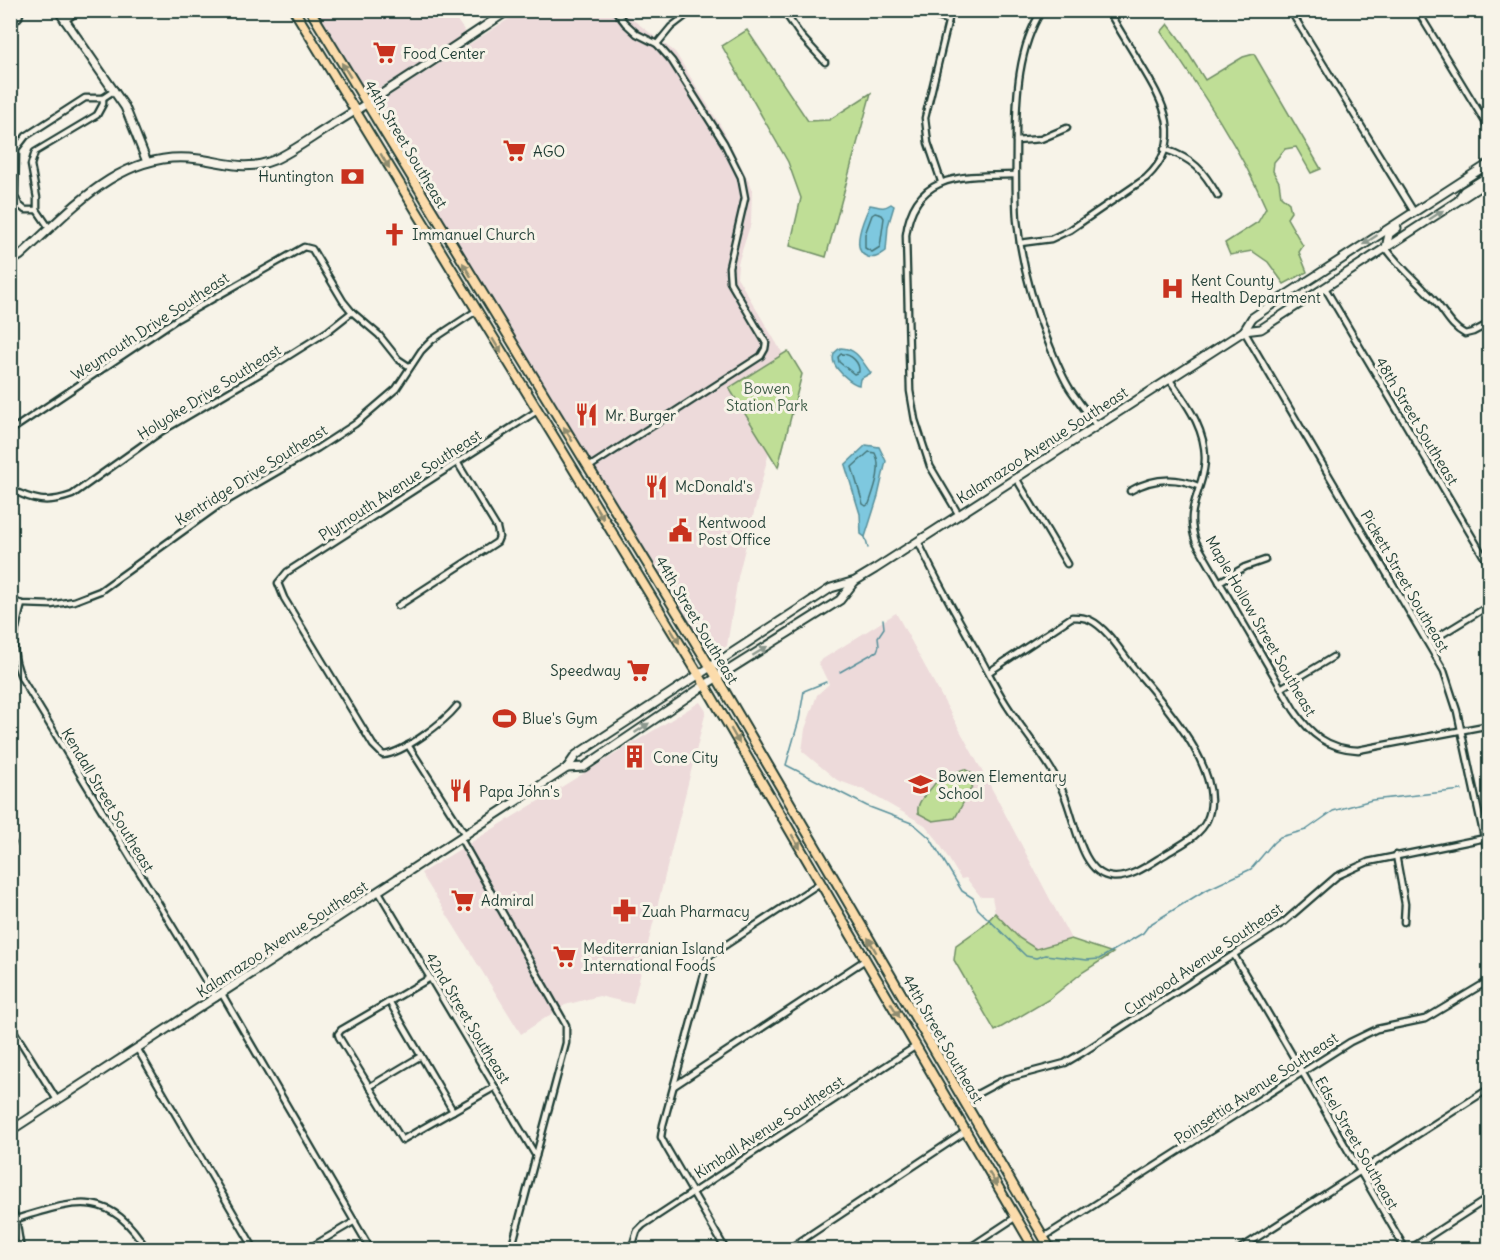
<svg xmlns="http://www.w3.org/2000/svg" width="1500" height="1260" font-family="Delius,sans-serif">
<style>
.built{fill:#eddada}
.green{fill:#bfde96;stroke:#6f8e65;stroke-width:1.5}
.water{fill:#7ec8df;stroke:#58909b;stroke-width:1.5}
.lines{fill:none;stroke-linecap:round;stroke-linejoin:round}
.shore{stroke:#457578;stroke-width:1.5}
.stream{stroke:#58909b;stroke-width:1.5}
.street-casing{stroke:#1f3d34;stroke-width:9}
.secondary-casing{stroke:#1f3d34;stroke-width:11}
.primary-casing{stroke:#1f3d34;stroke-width:12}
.street{stroke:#f7f3e8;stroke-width:4.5}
.secondary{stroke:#f7f3e8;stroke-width:7}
.primary{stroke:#fcdcac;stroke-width:8}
.oneway{fill:#8e8c70}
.oneway2{fill:#8b988e}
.labels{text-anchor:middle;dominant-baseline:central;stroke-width:6;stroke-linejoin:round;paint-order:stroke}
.poi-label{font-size:15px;fill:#1f3d34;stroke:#f7f3e8;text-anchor:start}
.street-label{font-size:15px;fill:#1f3d34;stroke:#f7f3e8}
.park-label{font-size:15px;fill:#3f5d48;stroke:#f7f3e8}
</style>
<rect width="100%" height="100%" fill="#f7f3e8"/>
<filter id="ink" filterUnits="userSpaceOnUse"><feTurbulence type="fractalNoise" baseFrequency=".0167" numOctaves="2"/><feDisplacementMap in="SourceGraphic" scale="12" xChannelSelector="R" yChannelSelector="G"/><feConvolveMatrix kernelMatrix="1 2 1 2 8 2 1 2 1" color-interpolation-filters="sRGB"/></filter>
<g filter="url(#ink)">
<g class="built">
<path d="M314,11H450L467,34L372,93H368L364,92Z"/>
<path d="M521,11H627L632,19L675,52L722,128L752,188L751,223L738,263L737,277L783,354L729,388L769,452L738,577L727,646L707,657L378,118V103Z"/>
<path d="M896,613L993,791L1071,939L1036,949L1019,938L995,913L992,897H981L966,878L961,879L936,838L925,825L864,790L837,780L802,751L805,729L817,695L829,684L818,662Z"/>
<path d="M700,702L706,711L633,1004L599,996L565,1005L521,1034L421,873Z"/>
</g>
<g class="green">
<path d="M1168,24L1178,37L1205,80L1243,57L1254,54L1321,169L1311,173L1296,147L1285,149L1274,162L1273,171L1279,182L1281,196L1289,203L1291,212L1287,218L1303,246L1299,252L1307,272L1284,284L1268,262L1252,251L1230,255L1225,243L1258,222L1266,208C1239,146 1199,88 1161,32Z"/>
<path d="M747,30L808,121L829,120L871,93L826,257L790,246L801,198L788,162L722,46Z"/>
<path d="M788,351L802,374L778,467L729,388Z"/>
<path d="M964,769L975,775L976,779L955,818L933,821L918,813C916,799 931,792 937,780L941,778L944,773L951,774Z"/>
<path d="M995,913L1019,938L1036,949L1071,939L1113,953L1083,972L1048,1000L995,1031L954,960L956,945C971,934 983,928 995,913Z"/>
</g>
<g class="water">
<path d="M891,204L894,206L888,226L886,251C880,255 876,259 868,257C849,251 864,218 870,205C879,206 882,210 891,204Z"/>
<path d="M841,348C858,349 861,361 871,373L860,379L859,385C849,383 819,358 841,348Z"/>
<path d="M866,445L879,447L886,461L878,496L865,537L861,534L860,514L845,465Z"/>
</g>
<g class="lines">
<g class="shore">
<path d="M875,213L882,215L884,218L880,247L872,252L865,248V234L872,215Z"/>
<path d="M841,354C852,354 860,363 859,372L854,374L839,362L838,357Z"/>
<path d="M869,452L875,453C883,468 874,489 869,504L866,506L863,504L852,467Z"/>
</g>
<g class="stream">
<path d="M865,537L868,548"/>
<path d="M840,672L877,651L879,646L878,637L884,628L883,619"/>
<path d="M826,682L804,691L799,720L786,765L867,806L914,824L930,838L962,891L973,898L978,909L1026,956L1036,958L1045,955L1087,960L1099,959L1143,933L1149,925L1204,891L1251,869L1273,843L1280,837L1306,830L1333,811L1372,800L1462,790"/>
<path d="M1488,786H1490"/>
</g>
<defs>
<g id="street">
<path d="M783,10L801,36L825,62"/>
<path d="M912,10L948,20"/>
<path d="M1042,10C1018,48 1016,96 1016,138C1016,166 1015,193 1017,220C1021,261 1032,301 1047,339C1054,356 1060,373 1070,389C1078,401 1088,413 1096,426"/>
<path d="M1290,10L1414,212"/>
<path d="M1417,10L1490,130"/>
<path d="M64,21L80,10"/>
<path d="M10,27L19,17L21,10"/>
<path d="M657,44L671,27L693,10"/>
<path d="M1016,141L1041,139L1067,128"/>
<path d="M1164,149C1194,159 1203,170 1218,196"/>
<path d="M941,181L928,143L925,118L951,10"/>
<path d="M37,210H25L19,205L15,197L16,149L26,136L85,98H103L115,90"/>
<path d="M50,229L37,210V198L31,165L35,152L97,115L103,104V98"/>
<path d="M1020,243L1051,239L1070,230L1146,178C1187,140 1162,100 1139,62C1129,45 1118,28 1108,10"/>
<path d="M1386,248C1400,268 1418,282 1434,300C1445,312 1450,326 1465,334L1473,332L1490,323"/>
<path d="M1325,288L1490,567"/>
<path d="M1244,331L1444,671L1457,711L1490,865"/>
<path d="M1169,379C1188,405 1210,435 1204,469C1199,497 1185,511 1196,542L1294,710C1310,734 1328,749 1358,750L1490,725"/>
<path d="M10,431L177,319L304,247L312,249L343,301L352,312L379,335L398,359L410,367"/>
<path d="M589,467L761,356L765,349L766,343L730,282L729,267L745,198L741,177L724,143L672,61L657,44L637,34L625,23L615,10"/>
<path d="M1016,478L1067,564"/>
<path d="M10,489C34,501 47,504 72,495L162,431L266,370L328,331L352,312"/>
<path d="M1130,491C1152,478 1174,476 1198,486"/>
<path d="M959,515L930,466L915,420L910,391L906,235C914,172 964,176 1015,175"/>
<path d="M918,541C934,576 954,611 973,645C985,665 994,685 1006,704C1025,734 1049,760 1063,792C1075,817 1080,874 1112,877C1131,879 1151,863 1166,854C1180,845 1200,836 1207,820C1228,772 1160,700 1133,667C1121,652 1107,628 1090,620C1084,617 1079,617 1072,617L989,672"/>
<path d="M1219,582L1245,567L1265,560"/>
<path d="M10,600L22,604L51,605L74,601L100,591L218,506L318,448L355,424L396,389L421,351L432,340L476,311"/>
<path d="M22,604C14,633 9,651 22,679L216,998"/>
<path d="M398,606L497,542L499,537L497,528L457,462"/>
<path d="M1428,643L1490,605"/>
<path d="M1281,688L1333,657"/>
<path d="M457,706C444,722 404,753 383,755L373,745L284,598L278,583L287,572L537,411"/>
<path d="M408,745L466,836"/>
<path d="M10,839L12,843"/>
<path d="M461,839L566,1025V1043L511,1250"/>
<path d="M1396,855L1405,904L1404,922"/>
<path d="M379,892L536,1156"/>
<path d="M1234,955L1406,1250"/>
<path d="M430,978L341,1030L338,1034L339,1037L402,1140L495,1087"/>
<path d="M222,994L371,1250"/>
<path d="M389,1001L453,1111"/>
<path d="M10,1025L57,1100"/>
<path d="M138,1050L255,1250"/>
<path d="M674,1086L865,960"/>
<path d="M369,1087L421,1056"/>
<path d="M964,1101L1005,1079L1065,1063L1082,1053L1284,922L1337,876L1368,862L1490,837"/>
<path d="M10,1205L16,1219L21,1250"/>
<path d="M16,1219C75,1201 109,1187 147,1250"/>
<path d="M1044,1237L1350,1042L1377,1029L1425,1019L1490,980"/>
<path d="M306,1250L355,1221"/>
<path d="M631,1250L637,1231L643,1225L916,1046"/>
<path d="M726,1250L665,1145L661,1137L663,1125L709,956L820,883"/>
<path d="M787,1250L965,1132"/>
<path d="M966,1250L1016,1217"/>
<path d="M1238,1250L1490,1088"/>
<path d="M1408,1250L1490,1197"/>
</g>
<g id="secondary">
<path d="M58,10L125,107L147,162"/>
<path d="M1460,197L1464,191L1490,175"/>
<path d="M1386,248L1389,234L1397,228"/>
<path d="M10,262L21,255C70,211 118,153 189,158C221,160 242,173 274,160C296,150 316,134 337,122C395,87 452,48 509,10"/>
<path d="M1244,331L1261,329L1490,180"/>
<path d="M567,768L584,767L705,685L840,600L854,582"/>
<path d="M10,1131L567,768L576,755L831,588L855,581L875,569L1244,331L1252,318L1277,301L1490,163"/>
</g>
<g id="primary">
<path d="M294,10L705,685L1035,1250"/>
<path d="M310,10L717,678L1051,1250"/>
</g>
</defs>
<use href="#street" class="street-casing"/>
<use href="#secondary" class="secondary-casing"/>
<use href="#primary" class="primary-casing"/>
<use href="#street" class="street"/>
<use href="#secondary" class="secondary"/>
<use href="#primary" class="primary"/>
</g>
<defs><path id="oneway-solid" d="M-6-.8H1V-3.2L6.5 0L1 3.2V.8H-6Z" transform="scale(1.5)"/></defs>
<g class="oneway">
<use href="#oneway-solid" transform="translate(346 70) rotate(-121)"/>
<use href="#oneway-solid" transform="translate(385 161) rotate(59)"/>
<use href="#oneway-solid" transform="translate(467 270) rotate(-121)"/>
<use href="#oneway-solid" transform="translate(497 346) rotate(59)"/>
<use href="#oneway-solid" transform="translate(568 434) rotate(-121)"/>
<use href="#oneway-solid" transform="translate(599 512) rotate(59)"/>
<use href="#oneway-solid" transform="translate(675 636) rotate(59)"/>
<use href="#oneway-solid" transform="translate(735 736) rotate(60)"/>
<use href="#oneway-solid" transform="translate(796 842) rotate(60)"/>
<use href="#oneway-solid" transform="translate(872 945) rotate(-120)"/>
<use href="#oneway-solid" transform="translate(895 1010) rotate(59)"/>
<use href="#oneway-solid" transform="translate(993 1179) rotate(59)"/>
</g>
<g class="oneway2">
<use href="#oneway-solid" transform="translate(1436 215) rotate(-33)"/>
<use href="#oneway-solid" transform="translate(1370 240) rotate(147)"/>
<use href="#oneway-solid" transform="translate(760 651) rotate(-32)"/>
<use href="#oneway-solid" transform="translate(642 728) rotate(-34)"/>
</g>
</g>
<defs>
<symbol id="supermarket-bare" viewBox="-9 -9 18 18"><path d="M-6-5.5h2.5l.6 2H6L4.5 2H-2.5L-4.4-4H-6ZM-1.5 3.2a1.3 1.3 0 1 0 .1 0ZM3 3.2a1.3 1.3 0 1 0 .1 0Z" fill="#c8321e" stroke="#f7f3e8" stroke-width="2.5" paint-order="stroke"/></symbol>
<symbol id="bank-bare" viewBox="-9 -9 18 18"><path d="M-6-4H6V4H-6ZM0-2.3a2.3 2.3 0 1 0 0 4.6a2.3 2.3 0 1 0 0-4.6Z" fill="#c8321e" stroke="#f7f3e8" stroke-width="2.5" paint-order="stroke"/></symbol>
<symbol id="church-bare" viewBox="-9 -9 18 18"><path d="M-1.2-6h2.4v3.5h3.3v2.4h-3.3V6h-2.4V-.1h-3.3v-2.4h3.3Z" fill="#c8321e" stroke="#f7f3e8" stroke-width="2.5" paint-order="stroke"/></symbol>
<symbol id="hospital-bare" viewBox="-9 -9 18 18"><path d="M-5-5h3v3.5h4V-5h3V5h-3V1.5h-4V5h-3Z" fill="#c8321e" stroke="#f7f3e8" stroke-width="2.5" paint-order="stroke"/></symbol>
<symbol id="restaurant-bare" viewBox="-9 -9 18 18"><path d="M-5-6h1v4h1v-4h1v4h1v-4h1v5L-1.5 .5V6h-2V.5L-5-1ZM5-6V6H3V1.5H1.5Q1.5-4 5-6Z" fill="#c8321e" stroke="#f7f3e8" stroke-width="2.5" paint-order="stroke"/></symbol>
<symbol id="civic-bare" viewBox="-9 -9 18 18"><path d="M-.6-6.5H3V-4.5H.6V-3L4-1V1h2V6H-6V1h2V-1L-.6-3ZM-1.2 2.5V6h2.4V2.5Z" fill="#c8321e" stroke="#f7f3e8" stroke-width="2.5" paint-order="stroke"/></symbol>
<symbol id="stadium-bare" viewBox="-9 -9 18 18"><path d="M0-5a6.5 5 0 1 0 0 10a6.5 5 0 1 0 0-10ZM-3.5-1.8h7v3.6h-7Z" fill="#c8321e" stroke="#f7f3e8" stroke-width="2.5" paint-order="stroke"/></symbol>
<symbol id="building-bare" viewBox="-9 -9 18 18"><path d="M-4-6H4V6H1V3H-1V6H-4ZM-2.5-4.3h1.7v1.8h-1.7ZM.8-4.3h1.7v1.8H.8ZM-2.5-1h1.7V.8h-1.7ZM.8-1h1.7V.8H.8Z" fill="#c8321e" stroke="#f7f3e8" stroke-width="2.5" paint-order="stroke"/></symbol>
<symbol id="school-bare" viewBox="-9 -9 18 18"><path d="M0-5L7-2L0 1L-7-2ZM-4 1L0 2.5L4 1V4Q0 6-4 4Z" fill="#c8321e" stroke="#f7f3e8" stroke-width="2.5" paint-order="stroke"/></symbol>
<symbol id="pharmacy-bare" viewBox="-9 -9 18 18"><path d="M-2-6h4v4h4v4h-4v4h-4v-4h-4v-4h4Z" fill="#c8321e" stroke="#f7f3e8" stroke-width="2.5" paint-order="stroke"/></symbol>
</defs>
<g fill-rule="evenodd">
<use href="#supermarket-bare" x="368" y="36" width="33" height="33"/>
<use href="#supermarket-bare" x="498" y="134" width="33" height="33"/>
<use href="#bank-bare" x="336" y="160" width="33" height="33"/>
<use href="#church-bare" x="378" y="218" width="33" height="33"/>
<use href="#hospital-bare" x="1156" y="272" width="33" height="33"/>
<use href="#restaurant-bare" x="570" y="398" width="33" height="33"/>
<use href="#restaurant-bare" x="640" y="470" width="33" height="33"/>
<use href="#civic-bare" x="664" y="514" width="33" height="33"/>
<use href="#supermarket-bare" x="622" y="654" width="33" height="33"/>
<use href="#stadium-bare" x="488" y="702" width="33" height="33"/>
<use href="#building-bare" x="618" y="740" width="33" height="33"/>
<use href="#school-bare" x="904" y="768" width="33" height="33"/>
<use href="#restaurant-bare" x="444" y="774" width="33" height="33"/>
<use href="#supermarket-bare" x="446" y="884" width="33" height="33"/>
<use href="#pharmacy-bare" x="608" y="894" width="33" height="33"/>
<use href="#supermarket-bare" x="548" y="940" width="33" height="33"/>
</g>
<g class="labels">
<g class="poi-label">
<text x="403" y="53">Food Center</text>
<text x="533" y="151">AGO</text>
<text x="334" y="176" text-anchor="end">Huntington</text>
<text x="412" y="234">Immanuel Church</text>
<text x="1191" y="280">Kent County<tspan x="1191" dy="17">Health Department</tspan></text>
<text x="605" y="415">Mr. Burger</text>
<text x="675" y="486">McDonald's</text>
<text x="698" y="522">Kentwood<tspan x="698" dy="17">Post Office</tspan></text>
<text x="621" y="670" text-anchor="end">Speedway</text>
<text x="522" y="718">Blue's Gym</text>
<text x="653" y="757">Cone City</text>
<text x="938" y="776">Bowen Elementary<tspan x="938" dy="17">School</tspan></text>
<text x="479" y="791">Papa John's</text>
<text x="481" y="900">Admiral</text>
<text x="642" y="911">Zuah Pharmacy</text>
<text x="583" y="948">Mediterranian Island<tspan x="583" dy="17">International Foods</tspan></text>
</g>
<g class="street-label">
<text transform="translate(406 144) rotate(59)">44th Street Southeast</text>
<text transform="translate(150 326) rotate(-33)">Weymouth Drive Southeast</text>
<text transform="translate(209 392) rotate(-32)">Holyoke Drive Southeast</text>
<text transform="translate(1417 421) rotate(59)">48th Street Southeast</text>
<text transform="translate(1042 445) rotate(-33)">Kalamazoo Avenue Southeast</text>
<text transform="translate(251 475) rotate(-32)">Kentridge Drive Southeast</text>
<text transform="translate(400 485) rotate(-33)">Plymouth Avenue Southeast</text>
<text transform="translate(1405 581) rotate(60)">Pickett Street Southeast</text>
<text transform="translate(697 620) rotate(59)">44th Street Southeast</text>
<text transform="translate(1261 626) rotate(60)">Maple Hollow Street Southeast</text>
<text transform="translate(108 800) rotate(59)">Kendall Street Southeast</text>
<text transform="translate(282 939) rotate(-33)">Kalamazoo Avenue Southeast</text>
<text transform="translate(1203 959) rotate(-34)">Curwood Avenue Southeast</text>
<text transform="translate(468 1018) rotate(59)">42nd Street Southeast</text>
<text transform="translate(943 1039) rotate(60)">44th Street Southeast</text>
<text transform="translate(1256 1088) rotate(-33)">Poinsettia Avenue Southeast</text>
<text transform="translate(769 1127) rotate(-33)">Kimball Avenue Southeast</text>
<text transform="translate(1357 1143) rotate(60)">Edsel Street Southeast</text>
</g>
<g class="park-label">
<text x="767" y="388">Bowen<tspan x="767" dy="17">Station Park</tspan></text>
</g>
</g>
<rect width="1500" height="1260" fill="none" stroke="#f7f3e8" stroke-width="36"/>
<rect x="18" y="18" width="1464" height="1224" fill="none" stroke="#1f3d34" stroke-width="2" filter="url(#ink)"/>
</svg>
